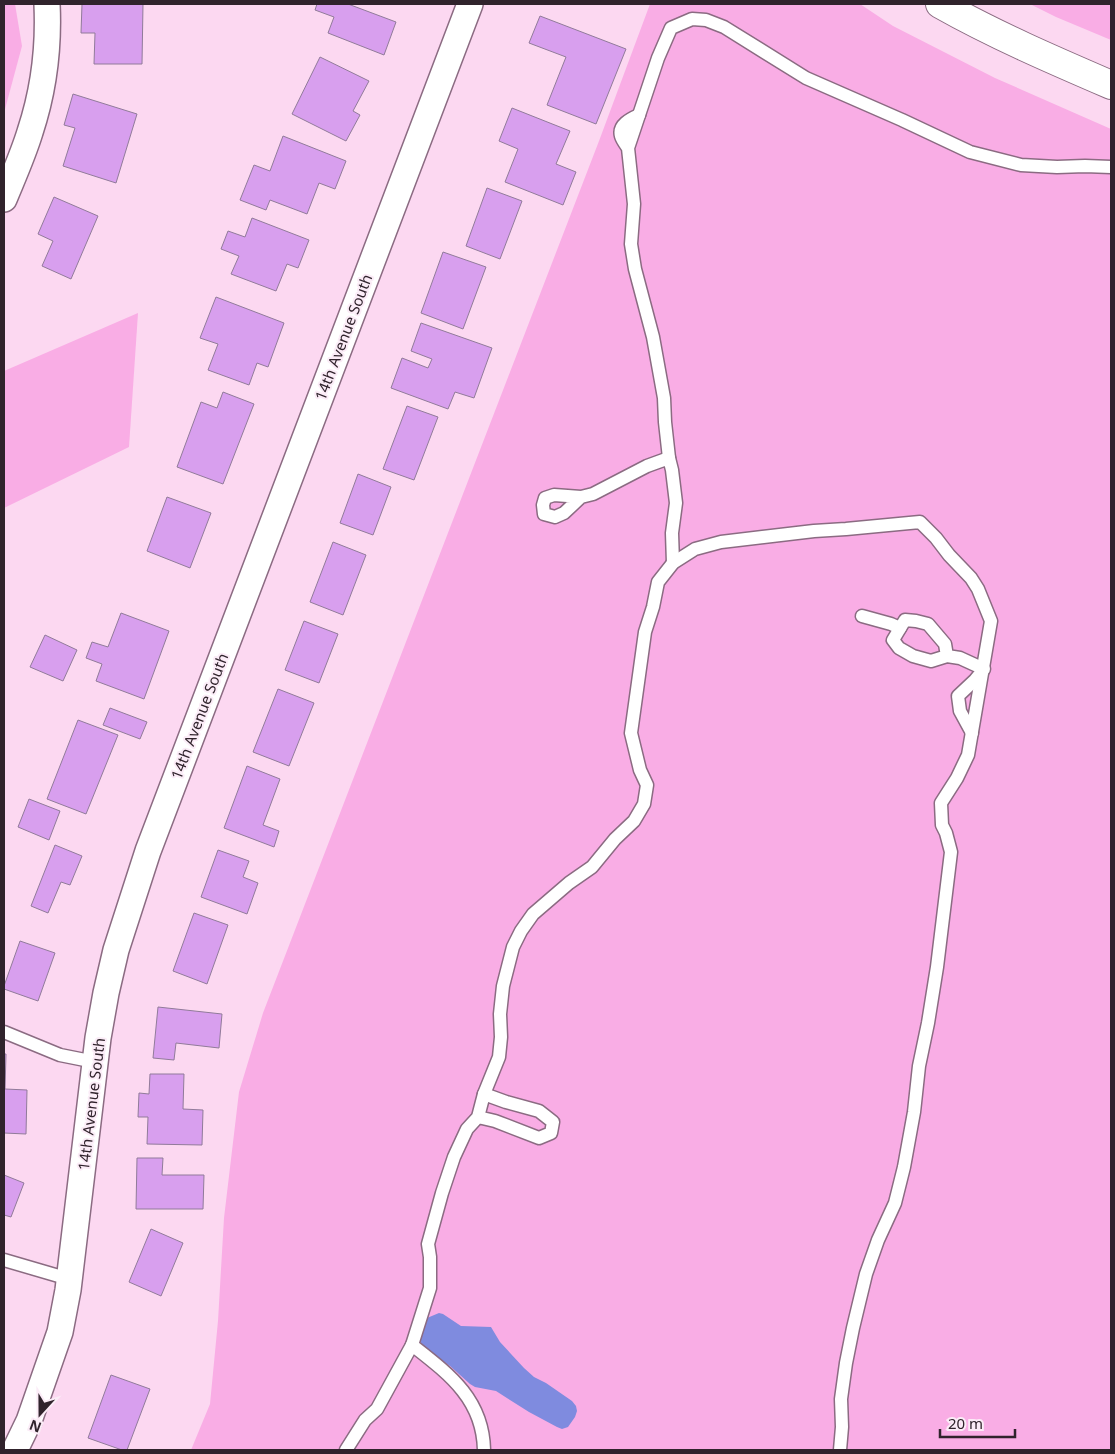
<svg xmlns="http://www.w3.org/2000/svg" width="1115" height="1454" font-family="'Noto Sans',sans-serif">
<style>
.green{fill:#f9ade5}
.water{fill:#7f8bdf}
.building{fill:#d89fee;stroke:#917b9a}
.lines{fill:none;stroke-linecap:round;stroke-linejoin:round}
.lane-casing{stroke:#8b6b82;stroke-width:15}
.street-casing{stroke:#8b6b82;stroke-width:28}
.secondary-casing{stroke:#8b6b82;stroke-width:30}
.lane{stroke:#fff;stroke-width:12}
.street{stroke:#fff;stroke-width:25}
.secondary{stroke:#fff;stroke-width:28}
.labels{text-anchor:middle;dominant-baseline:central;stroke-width:4;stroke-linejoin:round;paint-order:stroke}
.street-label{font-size:15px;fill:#30232c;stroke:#fbecf7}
</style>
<rect width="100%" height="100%" fill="#fcd8f1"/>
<g class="green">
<path d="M4,4H15L22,46L4,113Z"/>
<path d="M650,4H860L893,26L995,78L1111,129V1450H191L210,1404L218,1321L224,1218L239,1092L263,1013L599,141Z"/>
<path d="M1030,4H1111V40L1056,17Z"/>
<path d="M138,313L129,447L4,508V371Z"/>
</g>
<path class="water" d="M439,1313L443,1314L461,1326L491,1327L500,1342L524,1368L534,1377L546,1383L572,1401L576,1406L577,1411L575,1417L568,1427L562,1429L557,1427L529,1412L496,1391L475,1387L470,1384L450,1366L423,1347L420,1341L422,1333L427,1318Z"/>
<g class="building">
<path d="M82,4H143L142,64H94L95,33H81Z"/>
<path d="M317,4H348L396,22L384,55L328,33L334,17L315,10Z"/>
<path d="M540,16L626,49L596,124L547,105L566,57L529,43Z"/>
<path d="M320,57L369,81L353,111L360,115L346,141L292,114Z"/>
<path d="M73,94L137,114L116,183L63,166L75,128L64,125Z"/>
<path d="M512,108L570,131L556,164L576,172L563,205L505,182L518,149L499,141Z"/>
<path d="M283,136L346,161L335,189L319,183L307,214L270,200L266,210L240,200L254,165L270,171Z"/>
<path d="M487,188L522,201L500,259L466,246Z"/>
<path d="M54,197L98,216L71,279L42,266L53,241L38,234Z"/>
<path d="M252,218L309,240L298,268L287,264L276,291L231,274L239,256L221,249L228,231L245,237Z"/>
<path d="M443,252L486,267L463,329L421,313Z"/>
<path d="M216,297L284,323L268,367L257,363L249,385L208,370L218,344L200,338Z"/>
<path d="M421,323L492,348L474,398L455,392L448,409L391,388L402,358L428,368L432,359L411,351Z"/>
<path d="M223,392L254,404L223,484L177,467L201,402L217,408Z"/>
<path d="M407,406L438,417L414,480L383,469Z"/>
<path d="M358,474L391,487L373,535L340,523Z"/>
<path d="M167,497L211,513L190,568L147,551Z"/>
<path d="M333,542L366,555L343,615L310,602Z"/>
<path d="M121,613L169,631L144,699L96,681L102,664L86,658L92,642L108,647Z"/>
<path d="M304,621L338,634L319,683L285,670Z"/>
<path d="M45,635L77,650L63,681L30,667Z"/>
<path d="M278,689L314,703L289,766L253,752Z"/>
<path d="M110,708L147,722L140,739L103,725Z"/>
<path d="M78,720L118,735L86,814L47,799Z"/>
<path d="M247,766L280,779L263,825L279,831L274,847L224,828Z"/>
<path d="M29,799L60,811L49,840L18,827Z"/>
<path d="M55,845L82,856L70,885L61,882L48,913L31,906Z"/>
<path d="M218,850L249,861L243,877L258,883L247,914L201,897Z"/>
<path d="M194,913L228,925L207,984L173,971Z"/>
<path d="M20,941L55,953L38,1001L4,989V986Z"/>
<path d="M158,1007L222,1014L219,1048L176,1043L174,1060L153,1058Z"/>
<path d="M4,1054H6L5,1089L27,1090L26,1134L4,1133Z"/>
<path d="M150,1074H184L183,1109L203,1110L202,1145L147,1144L148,1117H138L139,1093L149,1094Z"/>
<path d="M137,1158H163L162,1175H204L203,1209H136Z"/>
<path d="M4,1175L24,1183L11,1217L4,1215Z"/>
<path d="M151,1229L183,1243L161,1296L129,1282Z"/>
<path d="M111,1375L150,1389L127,1450H122L88,1438Z"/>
</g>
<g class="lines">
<defs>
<g id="lane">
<path d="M639,115L658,58L671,28L692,19L706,20L724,27L806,78L902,120L970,152L1021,165L1057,167L1085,166L1111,167"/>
<path d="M628,148C626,145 622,140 621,136C618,125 630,119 639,115L628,148L634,204L631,244L635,269L653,337L664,398L665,422L669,458"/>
<path d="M581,497L554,495L545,498L543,505L544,514L555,517L564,513L581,497L593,494L647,466L669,458L672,470L676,503L672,533L673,563"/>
<path d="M862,616L891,624L900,628"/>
<path d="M947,656L931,661L913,656L899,648L893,640L905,620L916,621L928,624L945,644L947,656L960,658L984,669L975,680L958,696L960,711L972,733"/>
<path d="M4,1032L60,1055L95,1062"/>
<path d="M484,1094L499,1057L501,1037L500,1014L503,986L513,947L521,931L533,914L569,883L592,867L615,839L634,821L644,804L647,785L640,770L631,733L645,632L653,607L658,582L673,563L695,549L721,542L814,531L846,529L920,522L936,538L949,555L971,578L978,589L991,621L968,755L957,778L941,803L942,825L946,833L951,852L937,967L928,1023L919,1066L914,1112L904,1167L895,1203L878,1240L866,1274L853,1328L846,1363L841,1399L842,1427L840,1450"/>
<path d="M478,1117L495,1121L539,1138L551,1133L553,1122L539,1111L506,1102L484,1094L478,1117L467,1129L454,1157L442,1193L428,1244L430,1257V1288L412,1345C449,1374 483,1399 484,1450"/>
<path d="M4,1260L69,1279"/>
<path d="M346,1450L365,1420L377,1409L412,1345"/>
</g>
<g id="street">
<path d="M4,199C13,177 23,155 30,132C44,90 49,47 47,4"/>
<path d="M15,1450L29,1421L60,1332L68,1290L98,1038L106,993L116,950L148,851L470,4"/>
</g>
<path id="secondary" d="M940,4C995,35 1053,60 1111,85"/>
</defs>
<use href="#lane" class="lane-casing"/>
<use href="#street" class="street-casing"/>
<use href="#secondary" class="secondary-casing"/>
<use href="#lane" class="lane"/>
<use href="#street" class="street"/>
<use href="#secondary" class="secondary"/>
</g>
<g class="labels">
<g class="street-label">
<text transform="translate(343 337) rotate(-69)">14th Avenue South</text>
<text transform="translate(199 716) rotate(-69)">14th Avenue South</text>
<text transform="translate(91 1104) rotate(-83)">14th Avenue South</text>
</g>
</g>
<rect width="1115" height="1454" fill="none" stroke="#30232c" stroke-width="10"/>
<g transform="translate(40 1414) rotate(201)" stroke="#fbecf7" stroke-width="4" paint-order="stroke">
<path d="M0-4L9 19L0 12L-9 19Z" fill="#30232c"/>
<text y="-8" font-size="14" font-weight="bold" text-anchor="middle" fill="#30232c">N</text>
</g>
<path d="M940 1429v8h75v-8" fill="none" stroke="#30232c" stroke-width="2.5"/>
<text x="948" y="1429" font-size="15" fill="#30232c" stroke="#fbecf7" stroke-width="4" paint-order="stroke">20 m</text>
</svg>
